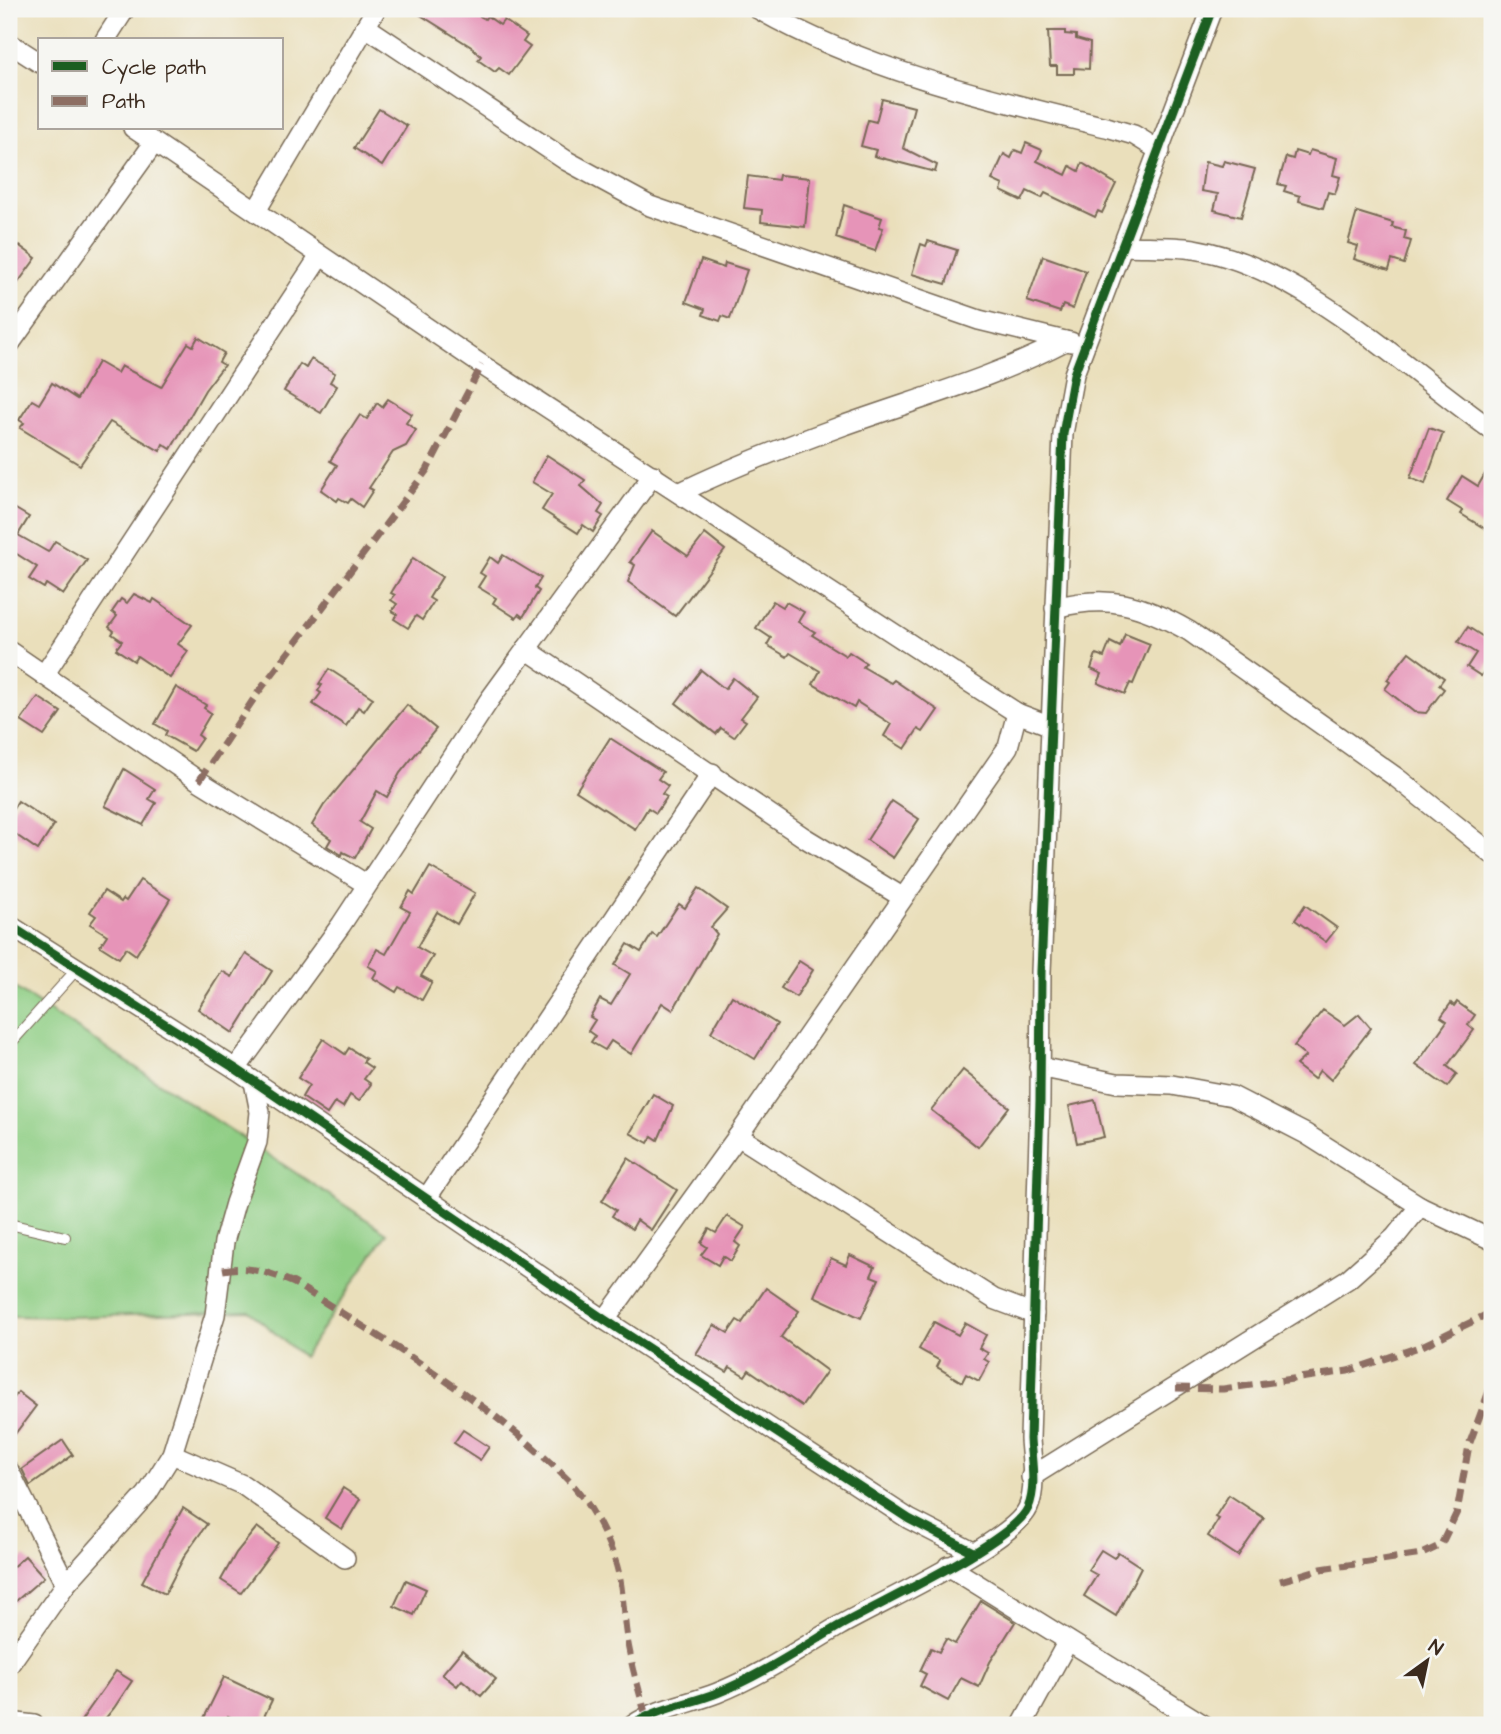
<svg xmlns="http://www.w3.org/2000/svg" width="1501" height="1734" font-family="'Architects Daughter',sans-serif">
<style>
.green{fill:#8fce84;stroke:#657c51;stroke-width:2}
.building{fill:#e694b8}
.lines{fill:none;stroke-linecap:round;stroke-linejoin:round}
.service-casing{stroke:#786955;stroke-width:12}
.minor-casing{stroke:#786955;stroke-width:22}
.service{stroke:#fff;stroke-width:10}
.minor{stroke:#fff;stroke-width:19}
.quiet{stroke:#8d6e63;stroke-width:7;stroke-dasharray:14 7;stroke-linecap:butt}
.cycleway-casing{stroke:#f6f6f2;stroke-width:13}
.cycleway{stroke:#1b5e20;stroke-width:9}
</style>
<rect width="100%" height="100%" fill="#f6f6f2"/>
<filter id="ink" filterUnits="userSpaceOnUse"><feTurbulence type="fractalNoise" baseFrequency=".0143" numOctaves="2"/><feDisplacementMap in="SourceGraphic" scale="14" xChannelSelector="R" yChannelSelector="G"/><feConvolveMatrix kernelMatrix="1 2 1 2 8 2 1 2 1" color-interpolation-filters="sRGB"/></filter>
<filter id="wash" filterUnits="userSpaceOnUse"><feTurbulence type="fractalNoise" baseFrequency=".00686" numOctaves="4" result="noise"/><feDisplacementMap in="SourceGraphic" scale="28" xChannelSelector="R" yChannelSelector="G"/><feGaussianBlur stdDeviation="1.57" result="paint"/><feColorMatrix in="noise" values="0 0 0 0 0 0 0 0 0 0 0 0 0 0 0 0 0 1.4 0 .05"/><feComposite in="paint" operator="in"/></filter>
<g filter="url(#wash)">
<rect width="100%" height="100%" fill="#eadfbb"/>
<path class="green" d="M9,984L387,1233L303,1357L249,1311L73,1317L9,1316Z"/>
<g id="blocks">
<g class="building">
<path d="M411,9H467L485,19L487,16L500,25L504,20L527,36L523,42L530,47L509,75L499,68L495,72L478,60L481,56L473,48Z"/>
<path d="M1048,31H1065V34L1076,35V39L1090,43L1089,69L1074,68V74H1057V66H1050Z"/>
<path d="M882,99L914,107L903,148L937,165L935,172L874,156L876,150L861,146L868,120L876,122Z"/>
<path d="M379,109L407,126L382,166L354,148Z"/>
<path d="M1026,143L1042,150L1037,161L1066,175L1070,166L1079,171L1082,163L1116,184L1102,213L1098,211L1095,217L1045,193L1042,198L1027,191L1022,201L1001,191L1003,185L992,180L1004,154L1011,158L1015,150L1022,153Z"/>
<path d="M1310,150L1337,158L1333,175L1340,177L1335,194L1328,192L1323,208L1299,201L1300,196L1284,191L1286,186L1278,184L1286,157L1293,159L1295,151L1308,155Z"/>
<path d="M1224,161L1255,169L1241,217L1214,210L1218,194L1201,191L1205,162L1222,166Z"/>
<path d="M779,175L810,178L805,227L761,222L762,210L744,208L748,176L778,180Z"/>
<path d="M844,205L882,218L879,227L883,228L875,251L836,238Z"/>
<path d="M1357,212L1393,223L1392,227L1406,231L1404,239L1411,241L1404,264L1392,260L1389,270L1354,259L1358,246L1348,243Z"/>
<path d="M9,238L36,258L9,295Z"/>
<path d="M928,241L957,250L946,284L912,274L921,244L926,246Z"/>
<path d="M1043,256L1086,271L1073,309L1063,305L1060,312L1027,301Z"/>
<path d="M701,260L724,268L725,263L747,270L730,319L722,316L720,321L703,315L705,309L686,302Z"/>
<path d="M198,337L224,353L219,362L224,365L205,390L171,449L163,444L160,451L110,422L80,465L20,428L24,423L19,420L32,400L39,404L52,383L77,399L98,362L117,373L121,366L161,387L188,343L193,346Z"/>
<path d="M311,359L335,373L330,382L337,386L321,413L284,391L300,364L306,368Z"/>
<path d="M388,399L412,414L406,423L416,430L406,446L393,452L369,488L373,490L362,507L351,499L348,503L339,498L337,501L321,490L337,465L330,461L360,415L367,419L377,403L382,407Z"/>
<path d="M1429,428L1443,433L1425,484L1410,478Z"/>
<path d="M547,455L585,480L581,486L603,505L598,513L603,516L593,532L583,525L578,533L542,510L552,494L532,482Z"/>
<path d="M1492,462V533L1461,514L1463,511L1447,501L1462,476L1478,486Z"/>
<path d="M9,505L29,517L18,535L48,552L55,541L87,560L63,595L46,584L44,588L29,579L37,567L9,549Z"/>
<path d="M652,531L688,556L705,534L725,550L675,616L628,582L635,565L630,562Z"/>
<path d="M503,555L541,578L535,588L539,591L523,617L519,614L516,618L493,603L496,598L478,587L485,576L480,573L490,557L498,563Z"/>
<path d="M413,558L442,577L429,598L434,601L422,620L416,616L408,628L394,619L397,614L392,611L397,604L391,600L395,595L391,593Z"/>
<path d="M134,594L152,603L154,599L192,625L178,644L188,651L170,678L137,656L134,661L116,649L122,641L112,634L114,631L109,627L117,616L112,612L121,599L127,603Z"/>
<path d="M773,601L783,607L786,602L804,612L798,622L815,632L812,635L846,656L849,652L866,663L863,667L891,683L894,680L938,710L923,732L918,729L905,749L884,736L891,724L857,702L854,708L813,684L820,671L790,653L787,657L767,645L771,638L756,628Z"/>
<path d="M1468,627L1485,638L1492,628V664L1490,662L1481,676L1467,667L1476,653L1458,642Z"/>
<path d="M1125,634L1150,644L1133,684L1130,683L1125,694L1098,683L1102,674L1091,669L1096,654L1104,657L1110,642L1120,647Z"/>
<path d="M1409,652L1444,678L1439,685L1444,689L1426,713L1414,712L1385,689L1390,682L1387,680Z"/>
<path d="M329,669L373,698L364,711L358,707L346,726L313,704L321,693L318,691L322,685L319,684Z"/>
<path d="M701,670L725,689L733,678L757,697L741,718L746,721L734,737L721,728L716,734L676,703Z"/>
<path d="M176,687L206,705L204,708L211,713L198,735L202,738L193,751L165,735L167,731L155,724Z"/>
<path d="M38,697L61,712L44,736L21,721Z"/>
<path d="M407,705L436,729L400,773L387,797L377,791L360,822L371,829L355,858L343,852L342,855L327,846L331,839L312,825L324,805Z"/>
<path d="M610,738L663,772L658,779L668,786L662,794L667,797L656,813L648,808L635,829L576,791Z"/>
<path d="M124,769L155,789L149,799L156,803L143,825L105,806Z"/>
<path d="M18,801L54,825L38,850L9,830V815Z"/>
<path d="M892,801L919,819L893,858L867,840Z"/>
<path d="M430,867L475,893L457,924L437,912L417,947L433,956L421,976L432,982L422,1000L399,987L396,992L373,978L377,971L368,966L377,949L386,954L410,912L401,907L410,891L414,894Z"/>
<path d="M140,880L170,899L136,955L126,948L119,958L100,946L107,935L90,924L96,916L90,912L104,891L121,902L123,899L126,901Z"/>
<path d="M698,888L727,909L711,927L717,934L673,1010L662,1003L631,1054L611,1041L605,1050L591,1042L595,1036L588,1031L595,1020L590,1017L600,999L611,1005L630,974L615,965L628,944L641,952L652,934L657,937L679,904L685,908Z"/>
<path d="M1305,905L1337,928L1326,942L1295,920Z"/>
<path d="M246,954L272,971L233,1033L198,1009L222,971L232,977Z"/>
<path d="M799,961L813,970L796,997L781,988Z"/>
<path d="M732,996L777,1024L755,1059L711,1032Z"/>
<path d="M1457,1002L1475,1015L1468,1025L1474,1030L1447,1066L1457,1074L1447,1087L1416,1065L1447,1021L1441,1017L1451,1003L1454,1006Z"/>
<path d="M1323,1010L1345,1025L1359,1014L1371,1028L1331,1080L1320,1070L1314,1079L1296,1065L1306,1056L1294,1046Z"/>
<path d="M323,1039L345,1054L349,1048L366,1059L363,1062L372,1068L364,1079L371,1084L359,1101L350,1095L343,1107L335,1102L327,1114L302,1097L309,1085L298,1078Z"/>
<path d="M963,1070L1009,1107L978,1147L931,1110Z"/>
<path d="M653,1094L673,1106L658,1140L652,1136L648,1143L630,1133Z"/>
<path d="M1095,1100L1104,1137L1077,1143L1069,1106Z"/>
<path d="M628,1158L677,1190L651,1230L637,1220L632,1229L612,1216L616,1210L602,1201Z"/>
<path d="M727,1216L745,1227L735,1242L740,1246L731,1261L723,1256L718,1265L701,1255L707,1247L701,1243L709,1229L716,1233Z"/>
<path d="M850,1255L875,1267L871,1276L879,1279L861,1318L814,1296L831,1258L846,1265Z"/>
<path d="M766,1288L799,1311L781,1337L827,1371L802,1406L749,1370L745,1376L730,1367L727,1372L696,1354L714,1325L728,1333L737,1320L742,1323Z"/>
<path d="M934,1322L958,1335L965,1323L986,1335L979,1348L988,1353L984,1359L989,1362L979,1381L966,1374L962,1382L937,1367L940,1361L919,1349Z"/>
<path d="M18,1392L36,1406L9,1442V1405Z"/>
<path d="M463,1430L489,1447L480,1460L454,1443Z"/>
<path d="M63,1440L73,1455L30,1486L22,1469Z"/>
<path d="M343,1488L360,1499L342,1529L325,1518Z"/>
<path d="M1229,1495L1264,1518L1238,1556L1208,1536L1219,1519L1215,1517Z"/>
<path d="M183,1508L207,1524L185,1555L165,1594L142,1582Z"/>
<path d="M257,1527L278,1543L241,1593L221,1580L236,1553Z"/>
<path d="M1101,1550L1114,1558L1118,1552L1141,1567L1116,1616L1084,1596L1097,1575L1088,1570Z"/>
<path d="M25,1556L44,1577L9,1607V1570Z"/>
<path d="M406,1580L426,1589L414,1615L394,1606Z"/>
<path d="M981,1601L1015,1622L990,1662L979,1687L961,1678L948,1701L920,1686L926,1674L920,1671L931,1648L939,1652L946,1639L955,1644Z"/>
<path d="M462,1650L496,1679L481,1696L462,1680L457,1686L442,1674Z"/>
<path d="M116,1671L132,1681L114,1708L100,1725H78Z"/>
<path d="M224,1677L272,1700L260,1725H246L228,1716L224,1725L203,1720Z"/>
</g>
</g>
</g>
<g filter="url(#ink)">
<use href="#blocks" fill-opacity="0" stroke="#786955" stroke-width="2"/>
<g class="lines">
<defs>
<g id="service">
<path d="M9,1045L77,969"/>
<path d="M9,1224L65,1237"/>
</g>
<g id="minor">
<path d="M758,9C867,71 990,99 1110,128L1134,135L1160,151"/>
<path d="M366,27L567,161L650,206L979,320L1065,341"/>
<path d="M105,40L125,9"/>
<path d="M9,43L40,63"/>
<path d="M133,128L482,365L933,659L1017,713L1051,726"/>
<path d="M256,211L376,9"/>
<path d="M1125,246C1147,247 1172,246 1194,249C1302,267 1404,368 1492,430"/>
<path d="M9,345L154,143"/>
<path d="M679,493C732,467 787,446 842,426C917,399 994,378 1065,341L1071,342"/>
<path d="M1055,608C1109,594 1141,604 1189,631L1397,778L1492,854"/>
<path d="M526,649L805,838L902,897"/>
<path d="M9,651L199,781L366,884"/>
<path d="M44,675L320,256"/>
<path d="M9,925L236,1069L605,1320L909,1519L973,1552"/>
<path d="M1039,1067L1117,1083L1172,1085L1232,1096L1306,1134L1420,1206L1492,1240"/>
<path d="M236,1069L341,925L490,699L653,475"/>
<path d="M738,1136L994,1299L1034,1314"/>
<path d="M426,1199L712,773"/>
<path d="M605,1320L738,1136L1008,747L1017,713"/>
<path d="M172,1454L243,1485L345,1558"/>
<path d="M9,1471L66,1584"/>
<path d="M1031,1477L1348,1279L1395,1237L1420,1206"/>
<path d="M948,1566L1204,1725"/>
<path d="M9,1665L66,1584L147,1494L172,1454L215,1315L224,1242L235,1203L257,1142L260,1112L254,1082"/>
<path d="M9,1722L34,1725"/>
<path d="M633,1725C658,1708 689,1704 717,1693C760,1676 800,1649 839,1626C877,1604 1013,1542 1028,1508C1037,1488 1031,1459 1030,1439L1040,1101L1041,972L1063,434L1074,374L1212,9"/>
<path d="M1022,1725L1068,1641"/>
</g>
</defs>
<use href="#service" class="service-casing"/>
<use href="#minor" class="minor-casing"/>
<use href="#service" class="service"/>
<use href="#minor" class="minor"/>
<g class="quiet">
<path d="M199,781L257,694L427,470L482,365"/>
<path d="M223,1270C249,1265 270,1273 294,1283C384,1340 495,1405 570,1482C588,1501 604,1530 613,1555C622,1577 622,1599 625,1623C628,1654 638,1686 646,1716"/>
<path d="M1176,1388L1223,1389L1348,1371L1422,1346L1492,1312"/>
<path d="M1280,1581L1321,1569L1422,1554L1441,1545L1457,1512L1469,1445L1492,1383"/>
</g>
<defs>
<g id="cycleway">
<path d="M9,925L236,1069L605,1320L909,1519L973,1552"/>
<path d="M633,1725C658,1708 689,1704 717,1693C760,1676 800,1649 839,1626C877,1604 1013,1542 1028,1508C1037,1488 1031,1459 1030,1439L1040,1101L1041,972L1063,434L1074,374L1212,9"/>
</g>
</defs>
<use href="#cycleway" class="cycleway-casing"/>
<use href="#cycleway" class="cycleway"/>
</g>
</g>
<rect width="1501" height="1734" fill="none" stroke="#f6f6f2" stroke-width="35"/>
<rect x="38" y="38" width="245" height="91" fill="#f6f6f2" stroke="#aba49d" stroke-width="2"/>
<rect x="52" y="61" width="35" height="10" fill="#1b5e20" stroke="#aba49d" stroke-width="2"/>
<text x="102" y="74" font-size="21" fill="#3b2a1e">Cycle path</text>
<rect x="52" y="96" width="35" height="10" fill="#8d6e63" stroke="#aba49d" stroke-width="2"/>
<text x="102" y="108" font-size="21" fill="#3b2a1e">Path</text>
<g transform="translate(1427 1661) rotate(33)" stroke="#f6f6f2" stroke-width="5" paint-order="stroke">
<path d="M0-5L12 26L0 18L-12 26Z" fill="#3b2a1e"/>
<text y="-10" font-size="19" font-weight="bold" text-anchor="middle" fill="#3b2a1e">N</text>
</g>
</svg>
